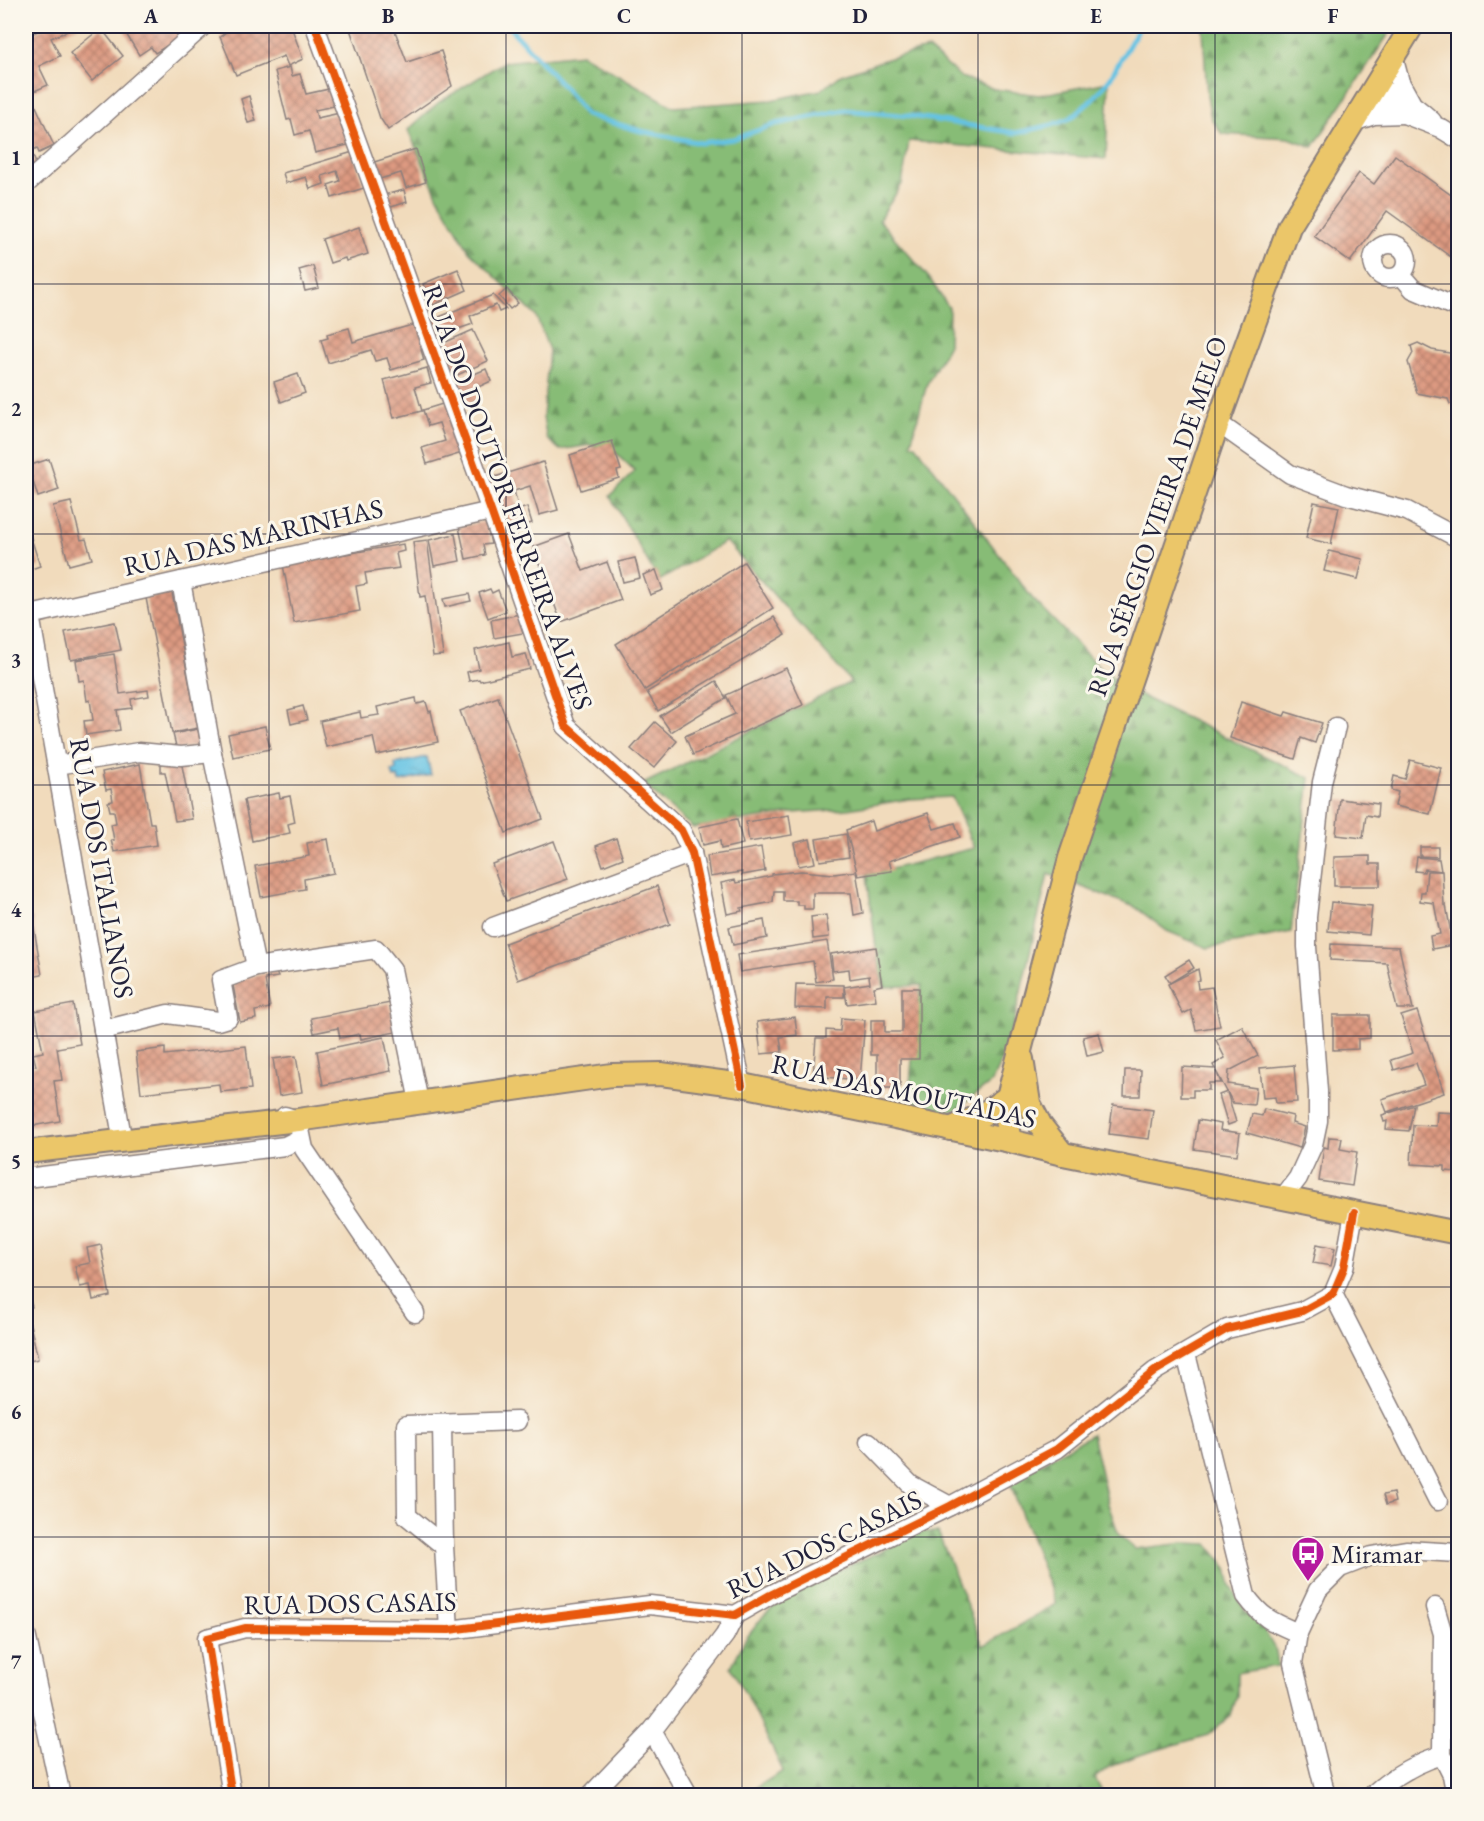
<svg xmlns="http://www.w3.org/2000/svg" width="1484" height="1821" font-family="'EB Garamond',serif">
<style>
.forest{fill:url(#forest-firs);stroke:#546f58;stroke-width:1.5}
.water{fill:url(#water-ripples);stroke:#43728f;stroke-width:1.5}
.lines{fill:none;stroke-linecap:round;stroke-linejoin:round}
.stream{stroke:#64c2e3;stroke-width:5}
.building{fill:url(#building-cross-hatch)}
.minor-casing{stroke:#8a7e7c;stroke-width:21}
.major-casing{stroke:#8a7e7c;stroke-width:26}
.minor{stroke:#fff;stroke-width:18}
.major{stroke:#ebc669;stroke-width:22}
.cycleway-casing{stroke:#fbf7ec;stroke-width:11}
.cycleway{stroke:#e8590c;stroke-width:8}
.grid{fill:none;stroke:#22223b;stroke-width:1.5;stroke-opacity:0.55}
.labels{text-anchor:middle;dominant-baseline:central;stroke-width:6;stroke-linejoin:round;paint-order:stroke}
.street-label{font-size:27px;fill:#22223b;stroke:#fbf7ec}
.poi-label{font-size:27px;fill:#22223b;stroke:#fbf7ec;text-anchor:start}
.neatline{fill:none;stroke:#22223b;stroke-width:2}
.grid-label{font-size:20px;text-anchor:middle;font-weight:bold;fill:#22223b}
</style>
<defs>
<pattern id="forest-firs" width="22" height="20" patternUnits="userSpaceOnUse" patternTransform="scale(1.5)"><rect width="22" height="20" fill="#87bc76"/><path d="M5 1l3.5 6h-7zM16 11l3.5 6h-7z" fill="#6e9862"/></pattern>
<pattern id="water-ripples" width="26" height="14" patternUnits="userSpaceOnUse" patternTransform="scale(1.5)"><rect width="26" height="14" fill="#64c2e3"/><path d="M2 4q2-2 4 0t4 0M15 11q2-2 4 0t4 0" fill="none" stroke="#56a6c4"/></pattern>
<pattern id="building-cross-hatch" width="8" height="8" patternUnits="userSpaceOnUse" patternTransform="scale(1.5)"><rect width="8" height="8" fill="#dd9a81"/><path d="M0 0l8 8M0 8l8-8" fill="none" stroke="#b37d6b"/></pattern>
</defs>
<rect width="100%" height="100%" fill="#fbf7ec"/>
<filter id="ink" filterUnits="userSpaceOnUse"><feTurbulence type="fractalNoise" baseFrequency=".0167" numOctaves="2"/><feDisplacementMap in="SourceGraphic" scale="12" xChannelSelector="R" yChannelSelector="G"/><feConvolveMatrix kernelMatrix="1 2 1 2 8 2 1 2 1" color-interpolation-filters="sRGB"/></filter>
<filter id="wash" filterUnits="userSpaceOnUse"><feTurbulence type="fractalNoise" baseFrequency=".008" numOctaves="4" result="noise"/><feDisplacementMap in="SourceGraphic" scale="24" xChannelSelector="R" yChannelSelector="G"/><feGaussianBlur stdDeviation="1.35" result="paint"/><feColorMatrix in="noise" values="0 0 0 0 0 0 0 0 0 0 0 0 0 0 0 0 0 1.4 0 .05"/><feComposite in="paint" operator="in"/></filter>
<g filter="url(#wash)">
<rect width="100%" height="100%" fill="#f1dbbc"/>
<g class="forest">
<path d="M1197,26H1394L1313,147L1289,138L1222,134L1211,118L1207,96L1203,29Z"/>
<path d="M928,49L961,77L994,89L1039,95L1109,82L1106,159L909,141L902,184L879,220L929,278L949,308L948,346L927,384L911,443L916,445L1032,598L1102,670L1147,699L1310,778L1291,932L1208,948L1167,931L1135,907L1048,874L1010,1039L992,1082L955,1110L908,1108L916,1013L922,985L884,987L876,948L867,875L974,848L952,797L909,799L848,809L792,813L693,828L643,784L851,682L726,541L659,581L610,496L635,471L614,451L591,445L560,450L547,439L543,417L549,350L536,316L469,251L438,197L408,130L439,102L504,62L582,54L674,107L771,100L821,90L841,75L890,58Z"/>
<path d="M1092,1434L1108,1504L1119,1535L1135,1549L1185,1543L1208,1544L1227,1568L1231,1586L1246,1612L1264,1630L1276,1651L1278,1666L1237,1673V1696L1231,1715L1208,1735L1136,1756L1109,1767L1095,1778L1104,1796L744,1795L783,1771L753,1708L731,1667L745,1640L764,1615L793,1591L923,1532H938L983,1646L1056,1604L1009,1481Z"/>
</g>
<path class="water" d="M427,757L431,775L399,782L398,777L394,778L392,771L396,770L395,764Z"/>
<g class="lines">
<path class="stream" d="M508,26L563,86L586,115L641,131L701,143L733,139L776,124L845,110L911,116L1016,133L1052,125L1071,118L1093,99L1109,80L1140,26"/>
</g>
<g id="blocks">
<g class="building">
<path d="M50,26H79L51,38L60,56L39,66L48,85L30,93L54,146L39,153L37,148L31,151L37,166L26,171V36Z"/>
<path d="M124,26H136L140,33L151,26H156L159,30L165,26H176L183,36L155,53L151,47L139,55L122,27Z"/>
<path d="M233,26H291L303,59L288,66L284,56L236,75L220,37Z"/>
<path d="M349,26H393L407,62L441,51L452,86L388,130L380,118Z"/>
<path d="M101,28L123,56L92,81L70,53Z"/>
<path d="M290,67L292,76L300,74L306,94L329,89L334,106L315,110L317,118L340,113L348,145L315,153L309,131L295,135L291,119L287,120L275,71Z"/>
<path d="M249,96L256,121L248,123L241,99Z"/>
<path d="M416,149L426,182L406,188L401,173L376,180L371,163Z"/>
<path d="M353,152L364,188L332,198L328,185L340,181L337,171L322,176L324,184L310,189L306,177L286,183L283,173Z"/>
<path d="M1395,155L1458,200V247L1451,257L1387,211L1350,262L1314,236L1359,173L1374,184Z"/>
<path d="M404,190L407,202L388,208L384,195Z"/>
<path d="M359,227L368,254L346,261L345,258L330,263L322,239Z"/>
<path d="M313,266L319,288L305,291L299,270Z"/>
<path d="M458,269L467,290L433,305L423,284Z"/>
<path d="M507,289L518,303L510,309L499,296Z"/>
<path d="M493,295L506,309L499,312L496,305L470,316L473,324L437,336L432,320Z"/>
<path d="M419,323L426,348L421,350L424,360L391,370L387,358L375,361L371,350L328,363L321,340L328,338L327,334L349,328L353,342Z"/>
<path d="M473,330L488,361L453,377L439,345Z"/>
<path d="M1418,343L1432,350L1455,354L1458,347V405L1450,404L1448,399L1417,393L1408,362L1413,353L1411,346Z"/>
<path d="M427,368L431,383L415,387L422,411L394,418L384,380Z"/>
<path d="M486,369L491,381L476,388L481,398L463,406L453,383Z"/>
<path d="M298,374L305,393L281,402L274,382Z"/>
<path d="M449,402L465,452L427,464L422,448L445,441L439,423L428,426L423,410Z"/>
<path d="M612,441L621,470L617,471L619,478L581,490L570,455Z"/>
<path d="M49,459L59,490L38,497L28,466Z"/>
<path d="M543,462L558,510L539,515L530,486L514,491L519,510L527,507L532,523L501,533L485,480Z"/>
<path d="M71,502L81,540L86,539L92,559L69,565L53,506Z"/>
<path d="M1314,502L1339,507L1331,544L1306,538Z"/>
<path d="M486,521L491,544L483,545L485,555L466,559L459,527Z"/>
<path d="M26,522L40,566L26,571Z"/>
<path d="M455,534L460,561L434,566L429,540Z"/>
<path d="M569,534L583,571L607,562L621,600L561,622L533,547Z"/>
<path d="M427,540L443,655L433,656L425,596L420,597L413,542Z"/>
<path d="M403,544L404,551L396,553L399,568L365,573L367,584L356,586L360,611L294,623L283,565Z"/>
<path d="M1329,551L1363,559L1358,579L1324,571Z"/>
<path d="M635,558L640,578L623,582L618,562Z"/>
<path d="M744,562L773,608L645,690L616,644Z"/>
<path d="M656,570L663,590L650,595L643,575Z"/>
<path d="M490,589L492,593L498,590L506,611L488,618L479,593Z"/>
<path d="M172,593L198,728L172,733L146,598Z"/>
<path d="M469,594L471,601L445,607L443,599Z"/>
<path d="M520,614L523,633L494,638L491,620Z"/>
<path d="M774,617L785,635L658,711L647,692Z"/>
<path d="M115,622L121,650L71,660L65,632Z"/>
<path d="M509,642L512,657L526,654L530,669L480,681L479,679L469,681L467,672L479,669L475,650Z"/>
<path d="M114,654L120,694L148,690L149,696L131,699L132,708L117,710L120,730L86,735L84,721L93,720L90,700L87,701L84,680L79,681L76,660Z"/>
<path d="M786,668L803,705L693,755L685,736L735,714L726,695Z"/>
<path d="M716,681L726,698L671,732L660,716Z"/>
<path d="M498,697L543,819L506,833L460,711Z"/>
<path d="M416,698L417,704L426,702L429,712L431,711L438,742L377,755L373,737L326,747L320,721L360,712L361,718L379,715L377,707Z"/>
<path d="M1241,702L1284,716L1286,712L1322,723L1315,743L1301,738L1295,759L1230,738Z"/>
<path d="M303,706L307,720L291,724L288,710Z"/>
<path d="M655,722L677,741L654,768L631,749Z"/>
<path d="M265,726L270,749L233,757L228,734Z"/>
<path d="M198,729L201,745L177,750L173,734Z"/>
<path d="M181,760L192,819L175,821L165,772H161V764Z"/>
<path d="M1410,760L1441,768L1430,814L1395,806L1398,792L1391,790L1394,776L1405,779Z"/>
<path d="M140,764L150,823H154L157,845L114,852L111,840H114L111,824L116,823L114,811H110L108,802L113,801L111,789L106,790L102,772Z"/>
<path d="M279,793L280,798L290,796L295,822L288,824L290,833L252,841L244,800Z"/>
<path d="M1340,799L1378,804L1377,817L1366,815L1363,838L1336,835Z"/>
<path d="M928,813L934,829L955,823L960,837L889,861L892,871L858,876L846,830L871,821L874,831Z"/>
<path d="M789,815L792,835L749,842L746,822Z"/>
<path d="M737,819L743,844L721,849L720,841L703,845L699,827Z"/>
<path d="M846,834L849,857L820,861L816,839Z"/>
<path d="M616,838L623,858L603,866L596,846Z"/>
<path d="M328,839L334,873L304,879L305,889L261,897L255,866L309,856L307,843Z"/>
<path d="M810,839L815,863L799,866L794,843Z"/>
<path d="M554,841L568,879L506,901L492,864Z"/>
<path d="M761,847L765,871L742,875V872L710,877L707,856Z"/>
<path d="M1420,847H1438V857L1420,856Z"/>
<path d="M1370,856V864H1380V886H1334V857Z"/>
<path d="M1417,857L1439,859L1441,871L1425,869L1424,872L1415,871Z"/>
<path d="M801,871L834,874L856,871L863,913L854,915L851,893H813V909H804V905H797V901H783V891H774L773,902L741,908L742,911L727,914L721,883L735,880L736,883L772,876V874Z"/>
<path d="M1427,871H1442L1444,905H1446L1453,945L1432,949L1430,936L1440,934L1434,903L1420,901L1421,892H1425Z"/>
<path d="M657,886L670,924L518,980L505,943Z"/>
<path d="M1331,902L1372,906L1369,935L1328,931Z"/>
<path d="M826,915L829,937L813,939L811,917Z"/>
<path d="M32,917L42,975L26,978V919Z"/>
<path d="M764,920L767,938L733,945L729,927Z"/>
<path d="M827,941L833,979L816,982L813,961L740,972L737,955Z"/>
<path d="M1331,944L1399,947L1413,1009H1397L1387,963L1330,960Z"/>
<path d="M876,947L882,985L874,987L876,1000L847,1004L844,987V997H827V1009L795,1008L796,984L844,985V987L870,983L869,976L850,979L849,969L833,971L831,954Z"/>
<path d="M1189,960L1194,968L1170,983L1165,975Z"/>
<path d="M1198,969L1200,980L1197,981L1198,989L1212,987L1220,1026L1196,1030L1191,1010L1183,1014L1168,984Z"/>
<path d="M276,972L278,977L265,979L270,1008L255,1011L256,1019L240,1022L232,980Z"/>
<path d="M902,988H919V1059H900V1088H877V1055H871V1020H885V1032H902Z"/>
<path d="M390,1003L396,1032L361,1039L360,1034L340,1038L338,1028L314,1033L311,1018Z"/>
<path d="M73,1004L80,1044L57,1048L62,1080L54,1081L60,1121L26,1127V1096H28L26,1068L36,1066L33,1054L43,1052L35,1011Z"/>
<path d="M1417,1011L1444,1093L1387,1112L1382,1099L1424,1085L1416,1063L1394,1070L1391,1060L1413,1053L1401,1016Z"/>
<path d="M1333,1015H1370V1038L1358,1039V1049L1333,1050Z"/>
<path d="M795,1017L797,1035L780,1037L782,1052L761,1054L757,1022Z"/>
<path d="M841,1018L865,1020L860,1080L813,1076L816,1038H826V1030L840,1031Z"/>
<path d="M1242,1026L1258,1056L1229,1071L1228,1084L1256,1088L1254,1105L1233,1103L1216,1071L1221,1083H1209V1090H1193V1097H1181L1182,1067L1215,1069L1213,1065L1225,1058L1216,1040Z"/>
<path d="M1099,1033L1104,1052L1087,1056L1083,1037Z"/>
<path d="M384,1037L391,1071L323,1085L317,1051Z"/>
<path d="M246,1046L251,1089L220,1092L219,1084L141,1093L136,1052L165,1048V1055Z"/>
<path d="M296,1056L302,1092L279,1096L273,1059Z"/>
<path d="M1294,1065L1297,1102L1276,1103L1275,1097L1263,1098L1260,1068Z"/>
<path d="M1125,1070H1141L1140,1096H1124Z"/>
<path d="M1227,1092L1236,1122L1228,1125L1219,1095Z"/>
<path d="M1113,1105L1153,1110L1149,1139L1109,1134Z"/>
<path d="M1414,1105L1409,1131L1386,1129L1387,1121L1384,1122L1382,1115Z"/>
<path d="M1264,1109L1293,1116L1292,1123L1305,1127L1300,1148L1247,1133L1252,1114L1262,1116Z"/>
<path d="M1437,1112L1458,1113V1172L1445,1171V1166L1411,1164L1413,1125L1436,1126Z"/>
<path d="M1198,1120L1221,1124L1220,1130L1240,1133L1237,1155L1194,1149Z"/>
<path d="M1329,1137L1342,1138L1340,1149L1357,1152L1352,1186L1319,1181L1324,1147L1328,1148Z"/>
<path d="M1317,1244L1335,1248L1331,1266L1313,1263Z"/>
<path d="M101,1245L110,1296L93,1300L90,1285L80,1287L75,1266L90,1263L87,1248Z"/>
<path d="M26,1284L32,1307L26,1308Z"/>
<path d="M26,1324H30L38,1359L26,1362Z"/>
<path d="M1393,1493L1395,1502L1386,1505L1383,1495Z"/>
</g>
</g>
</g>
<g filter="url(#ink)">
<use href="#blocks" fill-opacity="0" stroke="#8a7e7c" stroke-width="1.5"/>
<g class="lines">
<defs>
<g id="minor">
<path d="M315,26L491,511L566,726L681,830L692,853L742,1085"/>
<path d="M1393,56L1400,82L1411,102"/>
<path d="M1374,88L1383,102L1404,114L1440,128L1458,139"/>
<path d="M1374,88C1399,93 1413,104 1432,121"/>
<path d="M1353,122L1374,115L1404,114"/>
<path d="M26,184L203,26"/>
<circle cx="1390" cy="261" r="17"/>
<path d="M1401,275L1413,289L1458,308"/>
<path d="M1218,423L1290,474L1346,495L1407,511L1458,538"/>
<path d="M181,581L212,753L256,967"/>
<path d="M30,615L121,1131"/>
<path d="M26,616L491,511"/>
<path d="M57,765L139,752L181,756L212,753"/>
<path d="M493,927L692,853"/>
<path d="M103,1030L168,1014L218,1021L228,1018L221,980L256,967L376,949L392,969L419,1102"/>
<path d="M285,1116L298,1120L304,1149L415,1313"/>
<path d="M26,1178L285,1146L301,1138"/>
<path d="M1282,1199L1298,1178L1313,1145L1318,1121V1091L1307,947V917L1322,782L1336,727"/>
<path d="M1333,1294L1438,1501"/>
<path d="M1186,1354L1246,1596C1263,1619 1272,1622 1298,1633"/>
<path d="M442,1424L444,1546L449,1630"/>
<path d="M869,1442L911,1485L950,1506"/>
<path d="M444,1546L407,1516L406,1425L517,1421"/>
<path d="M1435,1607L1443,1634L1442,1755L1452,1775L1456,1796"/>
<path d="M26,1634L61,1796"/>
<path d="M652,1731L689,1796"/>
<path d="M232,1796L207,1638L245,1628L449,1630L650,1605L735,1615L770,1595L950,1506L1057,1449L1155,1371L1227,1329L1302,1311L1333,1294L1344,1268L1354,1213"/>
<path d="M590,1796L652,1731L725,1635L735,1615"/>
<path d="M1326,1796L1293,1663L1298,1633L1318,1590L1340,1568L1371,1556L1406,1550L1458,1553"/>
<path d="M1371,1796C1393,1776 1415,1763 1442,1755"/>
</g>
<g id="major">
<path d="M1022,1059L1029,1103L1041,1126L1063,1154"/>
<path d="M950,1129L982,1115L1008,1097"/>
<path d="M1010,1141L1006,1120L1008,1097L1070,858L1218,423L1289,227L1412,26"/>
<path d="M26,1152L298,1120L612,1075L661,1074L742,1085L1010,1141L1063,1154L1458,1233"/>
</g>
</defs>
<use href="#minor" class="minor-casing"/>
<use href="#major" class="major-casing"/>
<use href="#minor" class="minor"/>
<use href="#major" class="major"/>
<defs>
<g id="cycleway">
<path d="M315,26L491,511L566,726L681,830L692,853L742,1085"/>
<path d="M232,1796L207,1638L245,1628L449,1630L650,1605L735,1615L770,1595L950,1506L1057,1449L1155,1371L1227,1329L1302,1311L1333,1294L1344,1268L1354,1213"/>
</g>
</defs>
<use href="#cycleway" class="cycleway-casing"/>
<use href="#cycleway" class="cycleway"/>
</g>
</g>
<path class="grid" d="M269,26V1796M506,26V1796M742,26V1796M978,26V1796M1215,26V1796M26,284H1458M26,534H1458M26,785H1458M26,1036H1458M26,1287H1458M26,1537H1458"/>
<defs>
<symbol id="bus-pin" viewBox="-11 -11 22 30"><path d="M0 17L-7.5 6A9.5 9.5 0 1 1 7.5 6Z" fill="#b5179e" stroke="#fbf7ec"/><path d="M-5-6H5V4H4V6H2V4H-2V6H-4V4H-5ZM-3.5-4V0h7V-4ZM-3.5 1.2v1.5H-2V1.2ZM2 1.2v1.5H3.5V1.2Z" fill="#fff"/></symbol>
</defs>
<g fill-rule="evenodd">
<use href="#bus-pin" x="1289" y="1534" width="38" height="52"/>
</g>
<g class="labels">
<g class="street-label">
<text transform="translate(508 497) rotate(70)">RUA DO DOUTOR FERREIRA ALVES</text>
<text transform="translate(1157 516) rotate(-71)">RUA SÉRGIO VIEIRA DE MELO</text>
<text transform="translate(253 537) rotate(-13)">RUA DAS MARINHAS</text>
<text transform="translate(102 868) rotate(80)">RUA DOS ITALIANOS</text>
<text transform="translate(904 1091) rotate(12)">RUA DAS MOUTADAS</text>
<text transform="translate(824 1544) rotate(-26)">RUA DOS CASAIS</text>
<text transform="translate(350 1603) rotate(-1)">RUA DOS CASAIS</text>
</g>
<g class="poi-label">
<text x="1331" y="1553">Miramar</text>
</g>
</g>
<rect width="1484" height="1821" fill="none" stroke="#fbf7ec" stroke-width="66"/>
<rect x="33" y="33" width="1418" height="1755" class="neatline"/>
<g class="grid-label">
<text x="151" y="23">A</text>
<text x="388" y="23">B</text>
<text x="624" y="23">C</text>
<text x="860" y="23">D</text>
<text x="1096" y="23">E</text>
<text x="1333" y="23">F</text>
<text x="16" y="165">1</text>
<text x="16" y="416">2</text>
<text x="16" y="667">3</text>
<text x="16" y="917">4</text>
<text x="16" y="1168">5</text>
<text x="16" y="1419">6</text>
<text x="16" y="1669">7</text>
</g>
</svg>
